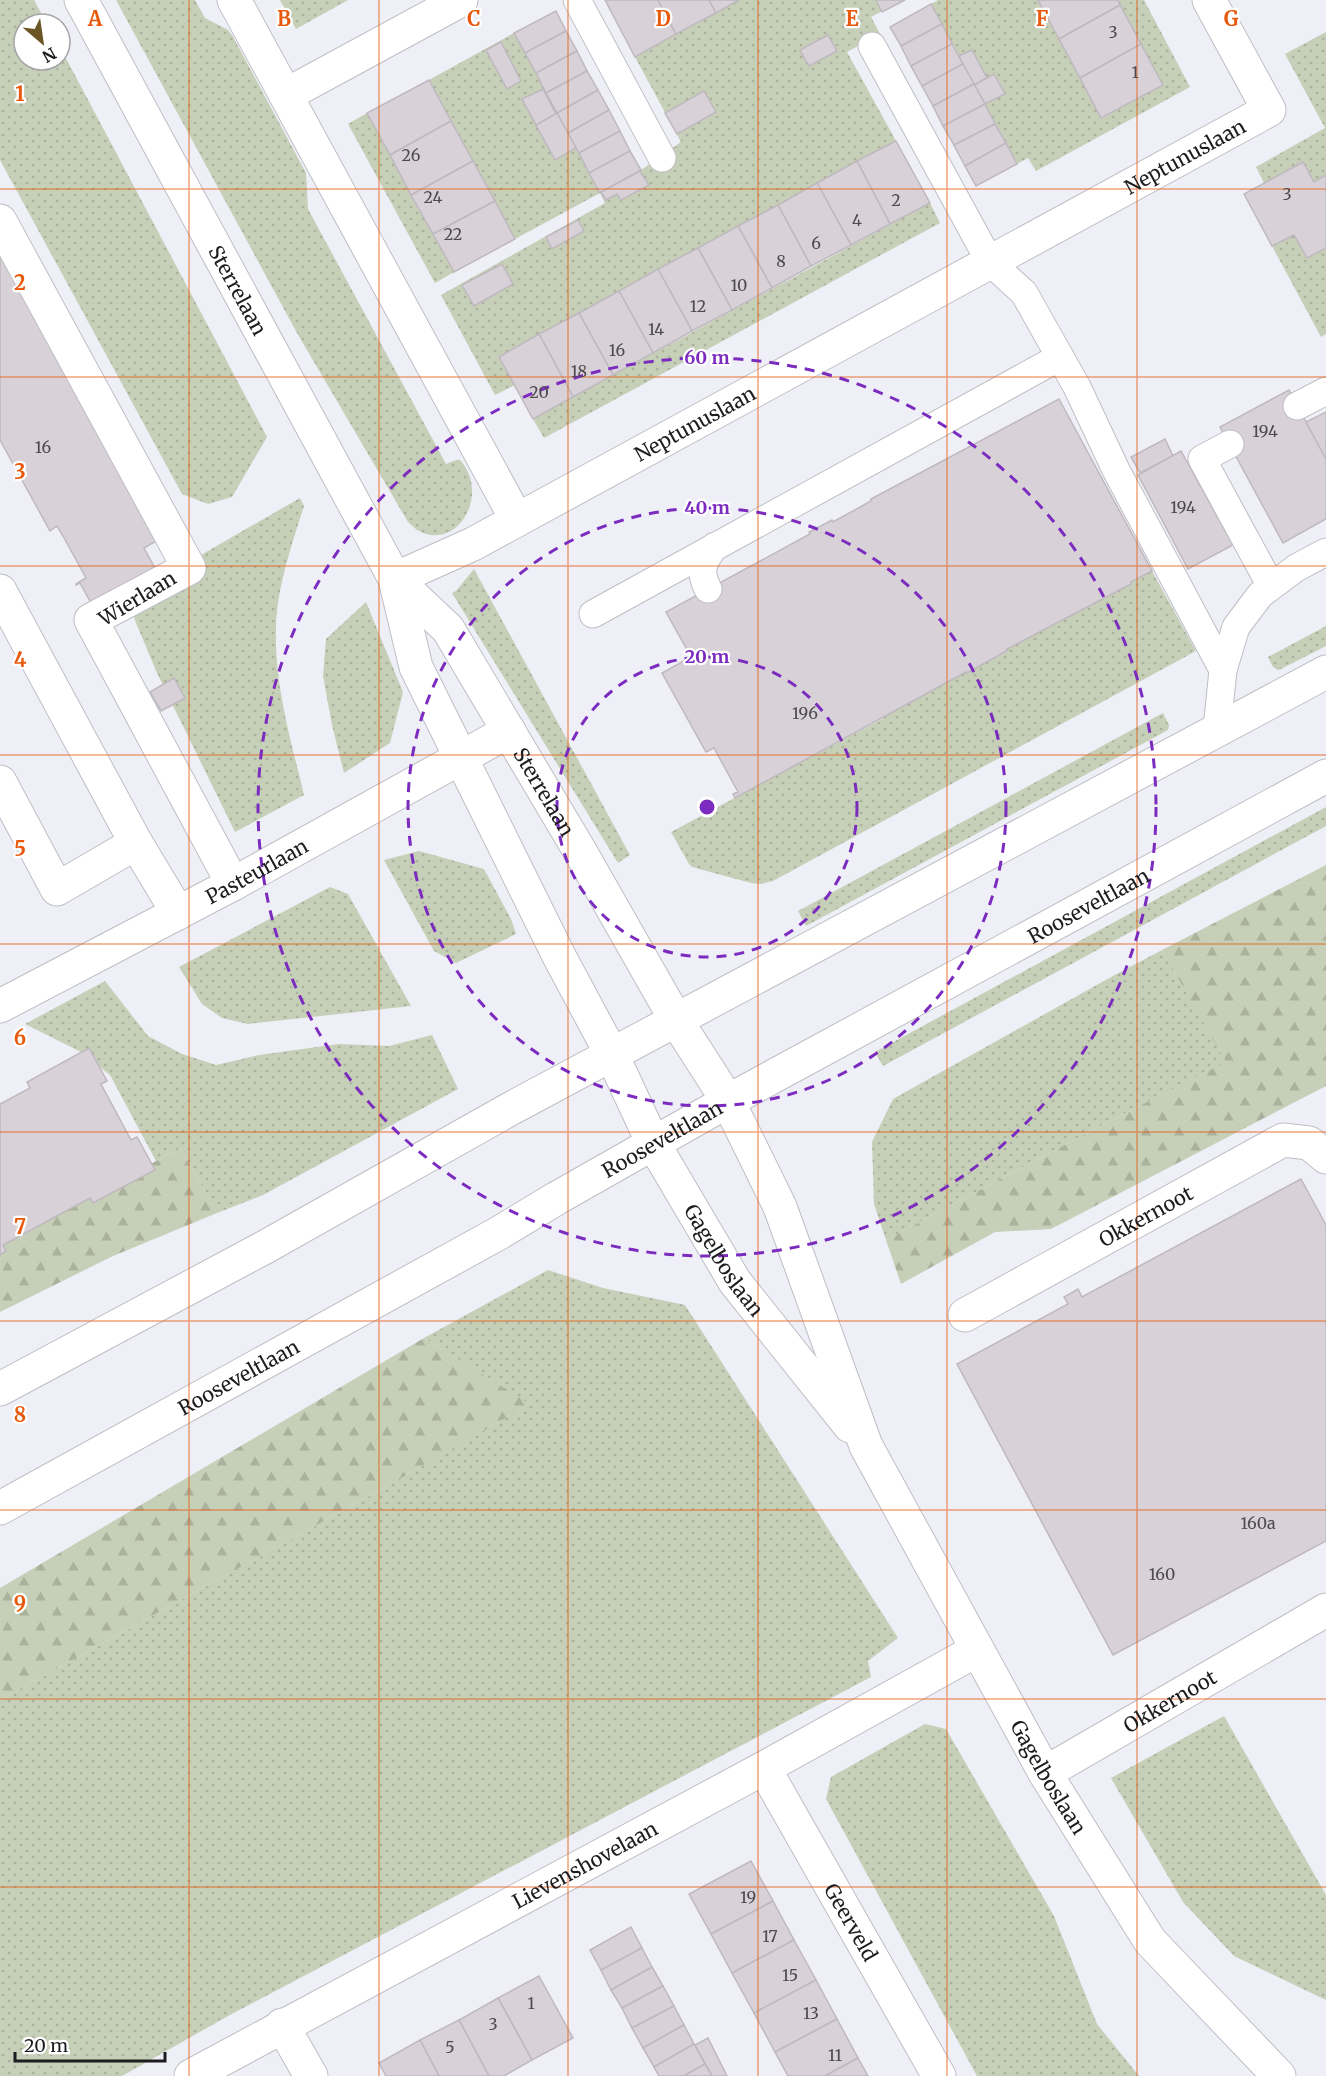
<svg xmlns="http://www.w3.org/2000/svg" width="1326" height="2076" font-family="Merriweather,serif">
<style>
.green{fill:url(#green-dots)}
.forest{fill:url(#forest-firs)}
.building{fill:#d8d1d7;stroke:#bfb8be;stroke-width:1.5}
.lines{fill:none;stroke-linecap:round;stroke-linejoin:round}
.lane-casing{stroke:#bebec5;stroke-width:29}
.street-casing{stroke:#bebec5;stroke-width:35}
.secondary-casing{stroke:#bebec5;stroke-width:35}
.lane{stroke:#fff;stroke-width:27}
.street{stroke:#fff;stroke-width:33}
.secondary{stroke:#fff;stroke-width:33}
.grid{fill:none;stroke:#e8590c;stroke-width:1.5;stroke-opacity:0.55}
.ring{fill:none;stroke:#7b2cbf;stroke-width:3;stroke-dasharray:10 8}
.labels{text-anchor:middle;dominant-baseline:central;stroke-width:4.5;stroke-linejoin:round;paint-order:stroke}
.number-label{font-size:16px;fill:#4c4a4e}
.street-label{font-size:20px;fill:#1d1d20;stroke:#fff}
.grid-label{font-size:20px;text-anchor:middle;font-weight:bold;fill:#e8590c;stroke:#fff;stroke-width:4.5;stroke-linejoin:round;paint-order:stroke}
.centre{fill:#7b2cbf;stroke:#fff;stroke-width:3}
.ring-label{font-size:18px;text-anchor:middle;font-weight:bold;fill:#7b2cbf;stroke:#fff;stroke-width:4.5;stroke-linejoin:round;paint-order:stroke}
</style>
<defs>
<pattern id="green-dots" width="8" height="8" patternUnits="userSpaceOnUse" patternTransform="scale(1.5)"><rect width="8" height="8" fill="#c6cfb7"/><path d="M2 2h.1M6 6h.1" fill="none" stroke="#aab19d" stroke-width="1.8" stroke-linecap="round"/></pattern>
<pattern id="forest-firs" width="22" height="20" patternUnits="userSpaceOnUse" patternTransform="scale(1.5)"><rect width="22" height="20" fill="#c6cfb7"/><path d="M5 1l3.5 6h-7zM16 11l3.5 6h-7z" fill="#aab19d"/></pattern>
</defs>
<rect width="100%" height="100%" fill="#efeff7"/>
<g class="green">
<path d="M0,0H34L47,24H24V60H60V47L267,437L232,497L208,504L182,494L0,160Z"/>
<path d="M116,0H195L205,18L228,30L232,35L306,173L308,209L446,464L456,460H460C491,495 457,551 419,531C415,529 412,525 408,522L297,333Z"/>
<path d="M280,0H348L296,29Z"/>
<path d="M739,0H903L871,17L880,34L847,52L896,141L500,356L515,385L495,395L441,295L605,203L600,193L515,239L429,80L514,33L600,193L641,170L681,142L635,57Z"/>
<path d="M938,0H1038L1102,118L1163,85L1117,0H1144L1190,87L1036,171L1028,158L1017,164L931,4Z"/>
<path d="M1326,32V175L1314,182L1303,162L1264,183L1256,167L1325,128L1285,54Z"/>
<path d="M367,113L454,272L435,283L348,124Z"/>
<path d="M930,203L940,223L544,438L533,419Z"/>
<path d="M1294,235L1307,258L1326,248V334L1321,337L1272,246Z"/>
<path d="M300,498L304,506C292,544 277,587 276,627C274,685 291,740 304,795L235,832L157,673L134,618L151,590L182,566Z"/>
<path d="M474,569L630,855L618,863L452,593L456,591Z"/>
<path d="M1152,571L1196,651L773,881L761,884L751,883L692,867L689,864L671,832L884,718V716L966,672L967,673L1008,651L1007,649L1131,584V582Z"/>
<path d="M366,602L403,692L390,743L344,773L332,725L323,676L326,639Z"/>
<path d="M1326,626V646L1281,669L1278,670L1273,667L1268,657Z"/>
<path d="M1163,713L1169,725L1168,730L806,926L798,911Z"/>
<path d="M1326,807V826L883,1066L875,1052Z"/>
<path d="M419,851L484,869L511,919L516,934L456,963L434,951L384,860Z"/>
<path d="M330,887L348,894L411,1006L248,1024L222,1018L202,1004L179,967Z"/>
<path d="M1162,950L1227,1062L1106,1123L886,1240L874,1204L872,1142L893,1099L1111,977Z"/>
<path d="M105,981L148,1036L182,1054L216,1065L259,1055L339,1044L389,1046L432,1035L458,1089L263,1195L217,1213L180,1148L156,1161L110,1075L81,1052L25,1024Z"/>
<path d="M548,1270L603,1288L685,1305L898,1638L868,1661L871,1677L228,2016L122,2076H0V1700L382,1489L529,1404L424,1338Z"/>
<path d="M1224,1716L1326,1895V2000L1234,1956L1183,1902L1111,1778Z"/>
<path d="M925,1724L946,1729L1054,1916L1097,2024L1139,2076H977L826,1799L831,1777Z"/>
</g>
<g class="forest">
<path d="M1326,865V1086L1051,1229L995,1232L901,1284L886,1240L1106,1123L1226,1062L1162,950Z"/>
<path d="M180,1148L217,1213L113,1256L0,1312V1246Z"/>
<path d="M424,1338L530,1404L382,1489L0,1700V1588Z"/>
</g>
<g class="building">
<path d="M605,0H658L676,34L635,57Z"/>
<path d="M658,0H709L716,13L676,34Z"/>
<path d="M709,0H739L716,13Z"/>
<path d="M876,0H905L882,12Z"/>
<path d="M1038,0H1118L1120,5L1059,39Z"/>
<path d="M931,4L942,24L901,46L890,27Z"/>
<path d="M1120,5L1141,44L1080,78L1059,39Z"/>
<path d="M556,11L566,31L525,53L514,33Z"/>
<path d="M942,24L952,44L911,66L901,46Z"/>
<path d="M566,31L577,51L536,73L525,53Z"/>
<path d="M828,35L837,51L809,66L800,50Z"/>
<path d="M501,42L521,81L507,89L486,50Z"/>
<path d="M952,44L963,64L922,86L911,66Z"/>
<path d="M1141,44L1163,85L1101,118L1080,78Z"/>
<path d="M972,50L987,78L974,85L959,56Z"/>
<path d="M577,51L587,71L546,93L536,73Z"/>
<path d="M963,64L974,84L933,106L922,86Z"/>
<path d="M587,71L598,90L557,113L546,93Z"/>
<path d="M994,74L1005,94L985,104L974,85Z"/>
<path d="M429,80L451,121L390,155L367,113Z"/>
<path d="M974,84L985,104L943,126L933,106Z"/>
<path d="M543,89L556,114L536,125L522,99Z"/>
<path d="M598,90L609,110L568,133L557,113Z"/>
<path d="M704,91L716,112L677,134L665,113Z"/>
<path d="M985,104L995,124L954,145L943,126Z"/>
<path d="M609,110L620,131L579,153L568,133Z"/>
<path d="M557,113L576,148L555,160L536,125Z"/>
<path d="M451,121L473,161L411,195L390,155Z"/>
<path d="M995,124L1006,143L965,166L954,145Z"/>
<path d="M620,131L630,151L589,173L579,153Z"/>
<path d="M896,141L930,203L890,224L857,161Z"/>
<path d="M1006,143L1017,164L976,186L965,166Z"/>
<path d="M630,151L641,170L600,193L589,173Z"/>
<path d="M473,161L495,201L433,234L411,195Z"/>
<path d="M857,161L890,224L851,245L817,183Z"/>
<path d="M1303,162L1314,182L1326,175V248L1307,258L1294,235L1272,246L1244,194Z"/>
<path d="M640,171L649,185L621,200L617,194L606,200L601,192Z"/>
<path d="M817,183L851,245L811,266L778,205Z"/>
<path d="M495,201L515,239L454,272L433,234Z"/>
<path d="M778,205L811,266L772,288L738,226Z"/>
<path d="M578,220L584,231L552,249L546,237Z"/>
<path d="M738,226L772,288L732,310L698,248Z"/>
<path d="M0,242L163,537L144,548L155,568L158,566L159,568L91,603L80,583L76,585V584L86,578L63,536L57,526L50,531L0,440Z"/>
<path d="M698,248L732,310L692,331L658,269Z"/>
<path d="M502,264L513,284L474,306L462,285Z"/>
<path d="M658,269L692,331L653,353L619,291Z"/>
<path d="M619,291L653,353L613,375L579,313Z"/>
<path d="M579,313L613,375L573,397L539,334Z"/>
<path d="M539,334L573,397L533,419L499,357Z"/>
<path d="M1289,390L1326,459V519L1283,543L1220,427Z"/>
<path d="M1059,399L1152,571L1131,582V584L1007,649L1008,650L967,673L966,672L735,798L733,794L738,792L714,748L706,752L662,673L691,657L666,612L810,534L809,532L832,520L833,522L871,501V499Z"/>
<path d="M1326,412V459L1306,422Z"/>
<path d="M1165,439L1173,456L1140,473L1131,457Z"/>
<path d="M1181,451L1233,545L1188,569L1138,475Z"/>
<path d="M174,678L185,698L161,711L150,692Z"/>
<path d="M89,1048L107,1081L101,1084L131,1140L137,1137L155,1170L93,1203L90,1198L3,1245L6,1251L0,1255V1104L30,1088L27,1082Z"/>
<path d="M1301,1179L1326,1225V1541L1113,1655L957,1364L1068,1304L1064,1297L1078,1289L1082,1297Z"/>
<path d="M751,1861L773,1901L711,1934L689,1894Z"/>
<path d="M773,1901L794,1940L732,1973L711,1934Z"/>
<path d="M631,1927L642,1948L601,1970L590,1950Z"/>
<path d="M794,1940L816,1980L754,2013L732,1973Z"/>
<path d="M642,1948L652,1967L611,1990L601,1970Z"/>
<path d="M652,1967L663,1986L622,2008L611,1990Z"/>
<path d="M539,1976L573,2038L532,2060L498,1998Z"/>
<path d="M816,1980L837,2019L775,2052L754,2013Z"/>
<path d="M663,1986L674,2006L632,2028L622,2008Z"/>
<path d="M498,1998L532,2060L504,2076H489L459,2020Z"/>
<path d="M674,2006L684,2025L643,2048L632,2028Z"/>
<path d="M837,2019L858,2058L825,2076H788L775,2052Z"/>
<path d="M459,2020L489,2076H439L420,2040Z"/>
<path d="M684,2025L694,2044L654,2067L643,2048Z"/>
<path d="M708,2038L727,2076H712L695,2045Z"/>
<path d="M420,2040L439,2076H386L379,2063Z"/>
<path d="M694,2044L705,2064L684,2076H659L654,2067Z"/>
<path d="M858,2058L868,2076H825Z"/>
<path d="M705,2064L712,2076H684Z"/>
</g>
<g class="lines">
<defs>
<g id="lane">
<path d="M577,0L662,158"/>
<path d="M872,46L990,262L1024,293L1077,387L1116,470L1223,670"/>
<path d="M1297,406L1326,391"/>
<path d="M1230,444L1202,459L1271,586"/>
<path d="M708,589C698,570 703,562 715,546"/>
<path d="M593,614L1060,357"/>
<path d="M1217,729L1223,670L1236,627L1260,595L1296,568L1326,552"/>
</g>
<g id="street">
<path d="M234,0L517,520"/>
<path d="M286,95L461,0"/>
<path d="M0,221L189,568L91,620L233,884"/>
<path id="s1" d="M395,579L473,544L517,520L1269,110L1209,0"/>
<path d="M0,591L136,843L178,913"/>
<path d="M0,782L57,889L136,843"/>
<path id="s2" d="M0,1006L233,884L509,731"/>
<path id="s3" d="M965,1315L1283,1140L1309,1143L1326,1157"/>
<path id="s4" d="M764,1768L939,2076"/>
<path id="s5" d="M1045,1773L1326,1610"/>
<path d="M282,2025L311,2076"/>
<path id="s6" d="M191,2076L764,1768L977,1650"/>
</g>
<g id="secondary">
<path id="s7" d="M81,0L395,579L416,667L559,956L612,1055L653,1143L735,1282L850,1426"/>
<path id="s8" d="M395,579L448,629L581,853L676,1020L728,1101L780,1207L866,1446L1045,1773L1150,1941L1279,2076"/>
<path d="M0,1389L267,1246L510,1109L1326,672"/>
<path id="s9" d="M0,1508L499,1233L557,1198L728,1101L1326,776"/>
</g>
</defs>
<use href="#lane" class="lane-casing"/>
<use href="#street" class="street-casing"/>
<use href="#secondary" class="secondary-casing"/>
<use href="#lane" class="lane"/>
<use href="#street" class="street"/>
<use href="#secondary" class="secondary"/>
</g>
<path class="grid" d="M189,0V2076M379,0V2076M568,0V2076M758,0V2076M947,0V2076M1137,0V2076M0,189H1326M0,377H1326M0,566H1326M0,755H1326M0,944H1326M0,1132H1326M0,1321H1326M0,1510H1326M0,1699H1326M0,1887H1326"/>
<g class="ring">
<circle cx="707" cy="807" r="150"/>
<circle cx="707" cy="807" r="299"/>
<circle cx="707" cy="807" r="449"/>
</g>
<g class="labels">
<g class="number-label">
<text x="1113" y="32">3</text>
<text x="1135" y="72">1</text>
<text x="411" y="155">26</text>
<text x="1287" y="194">3</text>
<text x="433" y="197">24</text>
<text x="896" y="200">2</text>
<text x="857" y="220">4</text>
<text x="453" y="234">22</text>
<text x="816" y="243">6</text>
<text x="781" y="261">8</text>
<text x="739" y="285">10</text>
<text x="698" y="306">12</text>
<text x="656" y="329">14</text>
<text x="617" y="350">16</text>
<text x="579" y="371">18</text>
<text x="539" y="392">20</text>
<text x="1265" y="431">194</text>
<text x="43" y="447">16</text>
<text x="1183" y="507">194</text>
<text x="805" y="713">196</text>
<text x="1258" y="1523">160a</text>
<text x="1162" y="1574">160</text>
<text x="748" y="1897">19</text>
<text x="770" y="1936">17</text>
<text x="790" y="1975">15</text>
<text x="531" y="2003">1</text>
<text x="811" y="2013">13</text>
<text x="493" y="2024">3</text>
<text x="450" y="2047">5</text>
<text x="835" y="2055">11</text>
</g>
<g class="street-label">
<text stroke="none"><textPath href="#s1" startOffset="896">Neptunuslaan</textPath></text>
<text stroke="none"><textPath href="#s7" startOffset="330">Sterrelaan</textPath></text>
<text stroke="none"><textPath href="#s1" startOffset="338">Neptunuslaan</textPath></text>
<text transform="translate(137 598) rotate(-31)">Wierlaan</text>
<text stroke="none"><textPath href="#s8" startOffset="262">Sterrelaan</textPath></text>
<text stroke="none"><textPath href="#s2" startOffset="290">Pasteurlaan</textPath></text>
<text stroke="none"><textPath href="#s9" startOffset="1244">Rooseveltlaan</textPath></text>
<text stroke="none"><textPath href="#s9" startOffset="758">Rooseveltlaan</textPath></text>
<text stroke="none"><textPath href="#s3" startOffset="206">Okkernoot</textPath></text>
<text stroke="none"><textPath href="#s7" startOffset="1418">Gagelboslaan</textPath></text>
<text stroke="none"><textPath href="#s9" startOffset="272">Rooseveltlaan</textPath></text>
<text stroke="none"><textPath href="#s5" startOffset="144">Okkernoot</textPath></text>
<text stroke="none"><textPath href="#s8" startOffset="1372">Gagelboslaan</textPath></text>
<text stroke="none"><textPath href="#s6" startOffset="447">Lievenshovelaan</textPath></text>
<text stroke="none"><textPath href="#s4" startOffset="177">Geerveld</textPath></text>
</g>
</g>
<g class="grid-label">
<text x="95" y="26">A</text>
<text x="284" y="26">B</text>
<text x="474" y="26">C</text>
<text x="663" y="26">D</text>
<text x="852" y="26">E</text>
<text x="1042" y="26">F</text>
<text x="1231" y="26">G</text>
<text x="20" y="101">1</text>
<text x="20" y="290">2</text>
<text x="20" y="479">3</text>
<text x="20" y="667">4</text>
<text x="20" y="856">5</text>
<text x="20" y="1045">6</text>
<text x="20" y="1234">7</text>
<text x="20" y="1422">8</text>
<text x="20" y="1611">9</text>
</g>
<circle cx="707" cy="807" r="9" class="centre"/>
<g class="ring-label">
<text x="707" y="364">60 m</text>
<text x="707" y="514">40 m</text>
<text x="707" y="663">20 m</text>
</g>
<g transform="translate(42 42) rotate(151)"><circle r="28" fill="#ffffff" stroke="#a5a5a6" stroke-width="1.5"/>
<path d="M0-4.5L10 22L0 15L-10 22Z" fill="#6c5525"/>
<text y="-9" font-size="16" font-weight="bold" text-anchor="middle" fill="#1d1d20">N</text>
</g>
<path d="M15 2052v9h150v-9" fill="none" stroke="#1d1d20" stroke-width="3"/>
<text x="24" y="2052" font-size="18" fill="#1d1d20" stroke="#ffffff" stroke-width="4.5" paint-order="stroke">20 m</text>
</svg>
